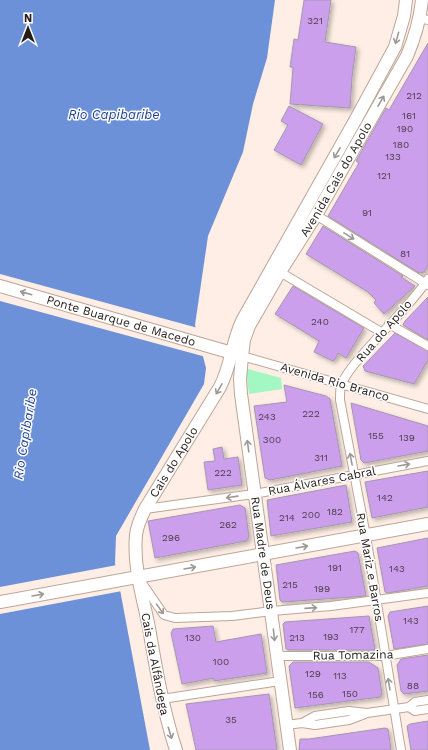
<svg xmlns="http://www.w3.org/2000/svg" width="428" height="750" font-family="'Work Sans',sans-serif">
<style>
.green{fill:#a2f7c3}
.water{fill:#6d91d9}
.pier{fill:#feeee5}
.building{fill:#cb9fec;stroke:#a397ad;filter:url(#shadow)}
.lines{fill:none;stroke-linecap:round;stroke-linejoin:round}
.street-casing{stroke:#bda597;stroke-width:10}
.secondary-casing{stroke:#bda597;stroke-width:14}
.street{stroke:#fff;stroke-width:8}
.secondary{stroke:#fff;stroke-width:12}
.oneway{stroke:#9d9997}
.labels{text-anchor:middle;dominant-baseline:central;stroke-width:3;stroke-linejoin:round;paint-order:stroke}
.number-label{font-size:10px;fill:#4e3d4c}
.street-label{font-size:12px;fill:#251c17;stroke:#fff}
.water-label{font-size:13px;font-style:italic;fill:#1c4095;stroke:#fff}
</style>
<defs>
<filter id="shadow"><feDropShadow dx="2.5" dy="2.5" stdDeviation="2" flood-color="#0004"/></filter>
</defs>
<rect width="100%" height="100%" fill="#feeee5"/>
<path class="green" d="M248,369L281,378L282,389L249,394L246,371Z"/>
<path class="water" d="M0,0H275L267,58L253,104L243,152L208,236L195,325L206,368L204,384L116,536L115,563L150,750H0Z"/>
<g class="pier">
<path d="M0,274L198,328L206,357L0,301Z"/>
<path d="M117,565L122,591L0,614V587Z"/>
</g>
<g class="building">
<path d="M304,0H331L325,42L356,47L352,77L350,108L290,104L293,67H290L294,39L298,40Z"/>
<path d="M428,43V265L424,272L419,273L328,216L353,173L359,163L356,161L386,108L389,110Z"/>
<path d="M289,106L323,124L301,165L274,150L288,125L281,121Z"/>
<path d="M323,226L403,276L401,277L415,286L384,314L374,303L376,300L368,292L306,254Z"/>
<path d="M293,286L364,328L346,358L338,353L335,359L333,361L314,352L319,341L275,314Z"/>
<path d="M428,297V340L403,325L405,321Z"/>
<path d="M395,333L428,351V360L414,384L365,371L363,366Z"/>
<path d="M284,385L326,396L330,399L342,466L270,480L265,478L254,406L287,402Z"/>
<path d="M351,403L428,426V451L364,463L361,460Z"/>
<path d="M222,447L224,459L238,457L242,485L208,490L204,462L215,461L213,449Z"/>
<path d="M428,471V507L372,518L365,482Z"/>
<path d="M346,485L352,522L271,536L267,500Z"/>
<path d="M240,505L245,508L249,537L246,541L155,558L148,521Z"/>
<path d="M428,538V586L388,593L385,592L377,548Z"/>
<path d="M355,551L358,553L366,596L282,602L280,600L276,565Z"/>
<path d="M428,606V644L394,649L388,616L390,612Z"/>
<path d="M369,616L375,650H288L286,649L283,624L285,622Z"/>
<path d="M213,626L216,642L261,634L267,673L214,681V678L182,684L171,633L173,629Z"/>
<path d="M428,655V691L404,694L401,691L397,665L401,659Z"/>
<path d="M293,662H369L378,668L382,694L380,697L295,708L289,666Z"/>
<path d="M269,694L277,750H196L186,704Z"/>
<path d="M428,721V750H411L407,726L410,724Z"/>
<path d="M385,728L388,729L391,750H299L300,739H309Z"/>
</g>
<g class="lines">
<defs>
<g id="street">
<path d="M420,18L428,20"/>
<path d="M316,215L428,285"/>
<path d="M280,272L381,332"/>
<path d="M389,324L428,346"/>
<path d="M242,356L428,409"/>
<path d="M145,509L254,494L428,461"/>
<path d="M142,583L164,615L175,618L232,616L272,611L331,606L428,593"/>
<path d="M277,656H385L428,649"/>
<path d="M162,699L280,681"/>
<path d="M409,707L415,702L428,700"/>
<path d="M302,723L315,716L349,711L367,713L409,707L415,711L428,709"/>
<path d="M286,725L302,723L315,725L349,720L365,714"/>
<path d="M401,750L366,536L340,400C340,395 340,390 341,385C346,373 355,363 363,354C384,329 410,306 428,279"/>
</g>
<g id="secondary">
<path id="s1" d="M0,286L239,355"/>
<path d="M0,602L428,524"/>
<path id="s2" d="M176,750C163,710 156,669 149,628C143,597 133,567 136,535C137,526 141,517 145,509L220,387C231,366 232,342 242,321L356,119L395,47L404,16L406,0"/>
<path id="s3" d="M290,750L241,394L240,379L242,356L244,340L249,326L280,272L316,215L407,56C415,37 420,20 422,0"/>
</g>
</defs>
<use href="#street" class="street-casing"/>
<use href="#secondary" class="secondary-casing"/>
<use href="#street" class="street"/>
<use href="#secondary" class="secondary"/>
</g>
<defs><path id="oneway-shaft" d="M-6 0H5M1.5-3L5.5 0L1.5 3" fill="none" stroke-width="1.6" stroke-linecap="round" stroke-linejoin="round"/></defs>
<g class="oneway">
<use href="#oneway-shaft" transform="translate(397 38) rotate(106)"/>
<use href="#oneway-shaft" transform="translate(381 101) rotate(-60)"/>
<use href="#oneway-shaft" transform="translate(337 153) rotate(120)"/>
<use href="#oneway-shaft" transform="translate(349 236) rotate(32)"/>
<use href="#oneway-shaft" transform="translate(26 293) rotate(-164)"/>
<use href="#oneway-shaft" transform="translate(219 389) rotate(120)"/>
<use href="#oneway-shaft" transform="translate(248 446) rotate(-98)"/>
<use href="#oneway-shaft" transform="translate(351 459) rotate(-101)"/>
<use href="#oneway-shaft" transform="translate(404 465) rotate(-10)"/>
<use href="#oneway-shaft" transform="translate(232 497) rotate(172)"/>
<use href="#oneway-shaft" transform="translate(302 547) rotate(-10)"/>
<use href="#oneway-shaft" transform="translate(190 568) rotate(-10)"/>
<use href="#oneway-shaft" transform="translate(38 595) rotate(-10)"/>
<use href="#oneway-shaft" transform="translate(311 608) rotate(-4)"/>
<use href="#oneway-shaft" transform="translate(160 609) rotate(54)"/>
<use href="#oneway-shaft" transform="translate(274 635) rotate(84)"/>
<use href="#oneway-shaft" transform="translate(389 684) rotate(-99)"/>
<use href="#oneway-shaft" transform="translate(170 733) rotate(73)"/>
</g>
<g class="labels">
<g class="number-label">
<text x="315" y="20">321</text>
<text x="414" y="95">212</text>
<text x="409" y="115">161</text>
<text x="405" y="128">190</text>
<text x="401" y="144">180</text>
<text x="393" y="156">133</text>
<text x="384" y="175">121</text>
<text x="367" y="212">91</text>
<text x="405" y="253">81</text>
<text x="320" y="321">240</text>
<text x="311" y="413">222</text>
<text x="267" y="416">243</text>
<text x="376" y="435">155</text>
<text x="407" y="437">139</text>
<text x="272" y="439">300</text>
<text x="321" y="457">311</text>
<text x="223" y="472">222</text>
<text x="385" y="497">142</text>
<text x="335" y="511">182</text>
<text x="311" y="514">200</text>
<text x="287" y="517">214</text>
<text x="228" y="524">262</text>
<text x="171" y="537">296</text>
<text x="335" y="567">191</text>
<text x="397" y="568">143</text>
<text x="290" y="584">215</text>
<text x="322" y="588">199</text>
<text x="411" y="620">143</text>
<text x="357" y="629">177</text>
<text x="331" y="636">193</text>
<text x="193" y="637">130</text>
<text x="297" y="637">213</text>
<text x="221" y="661">100</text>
<text x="313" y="673">129</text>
<text x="340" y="675">113</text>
<text x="413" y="685">88</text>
<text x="350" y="693">150</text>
<text x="316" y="694">156</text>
<text x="231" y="719">35</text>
</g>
<g class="street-label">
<text stroke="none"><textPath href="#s3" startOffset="599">Avenida Cais do Apolo</textPath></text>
<text stroke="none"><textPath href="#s1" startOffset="126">Ponte Buarque de Macedo</textPath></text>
<text transform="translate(384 331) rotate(-49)">Rua do Apolo</text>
<text transform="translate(335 382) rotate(16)">Avenida Rio Branco</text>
<text stroke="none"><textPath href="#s2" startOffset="302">Cais do Apolo</textPath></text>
<text transform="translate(322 481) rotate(-11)">Rua Álvares Cabral</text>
<text transform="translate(263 553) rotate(82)">Rua Madre de Deus</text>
<text transform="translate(370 567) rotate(80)">Rua Mariz e Barros</text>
<text transform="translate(353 655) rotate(-1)">Rua Tomazina</text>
<text transform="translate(155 664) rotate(79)">Cais da Alfândega</text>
</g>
<g class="water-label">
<text x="114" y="114">Rio Capibaribe</text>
<text transform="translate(25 434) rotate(-81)">Rio Capibaribe</text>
</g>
</g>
<g transform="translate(28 28)" stroke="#ffffff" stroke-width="3" paint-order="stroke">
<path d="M0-3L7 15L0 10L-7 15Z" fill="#251c17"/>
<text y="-6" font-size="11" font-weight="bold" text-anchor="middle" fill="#251c17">N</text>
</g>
</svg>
